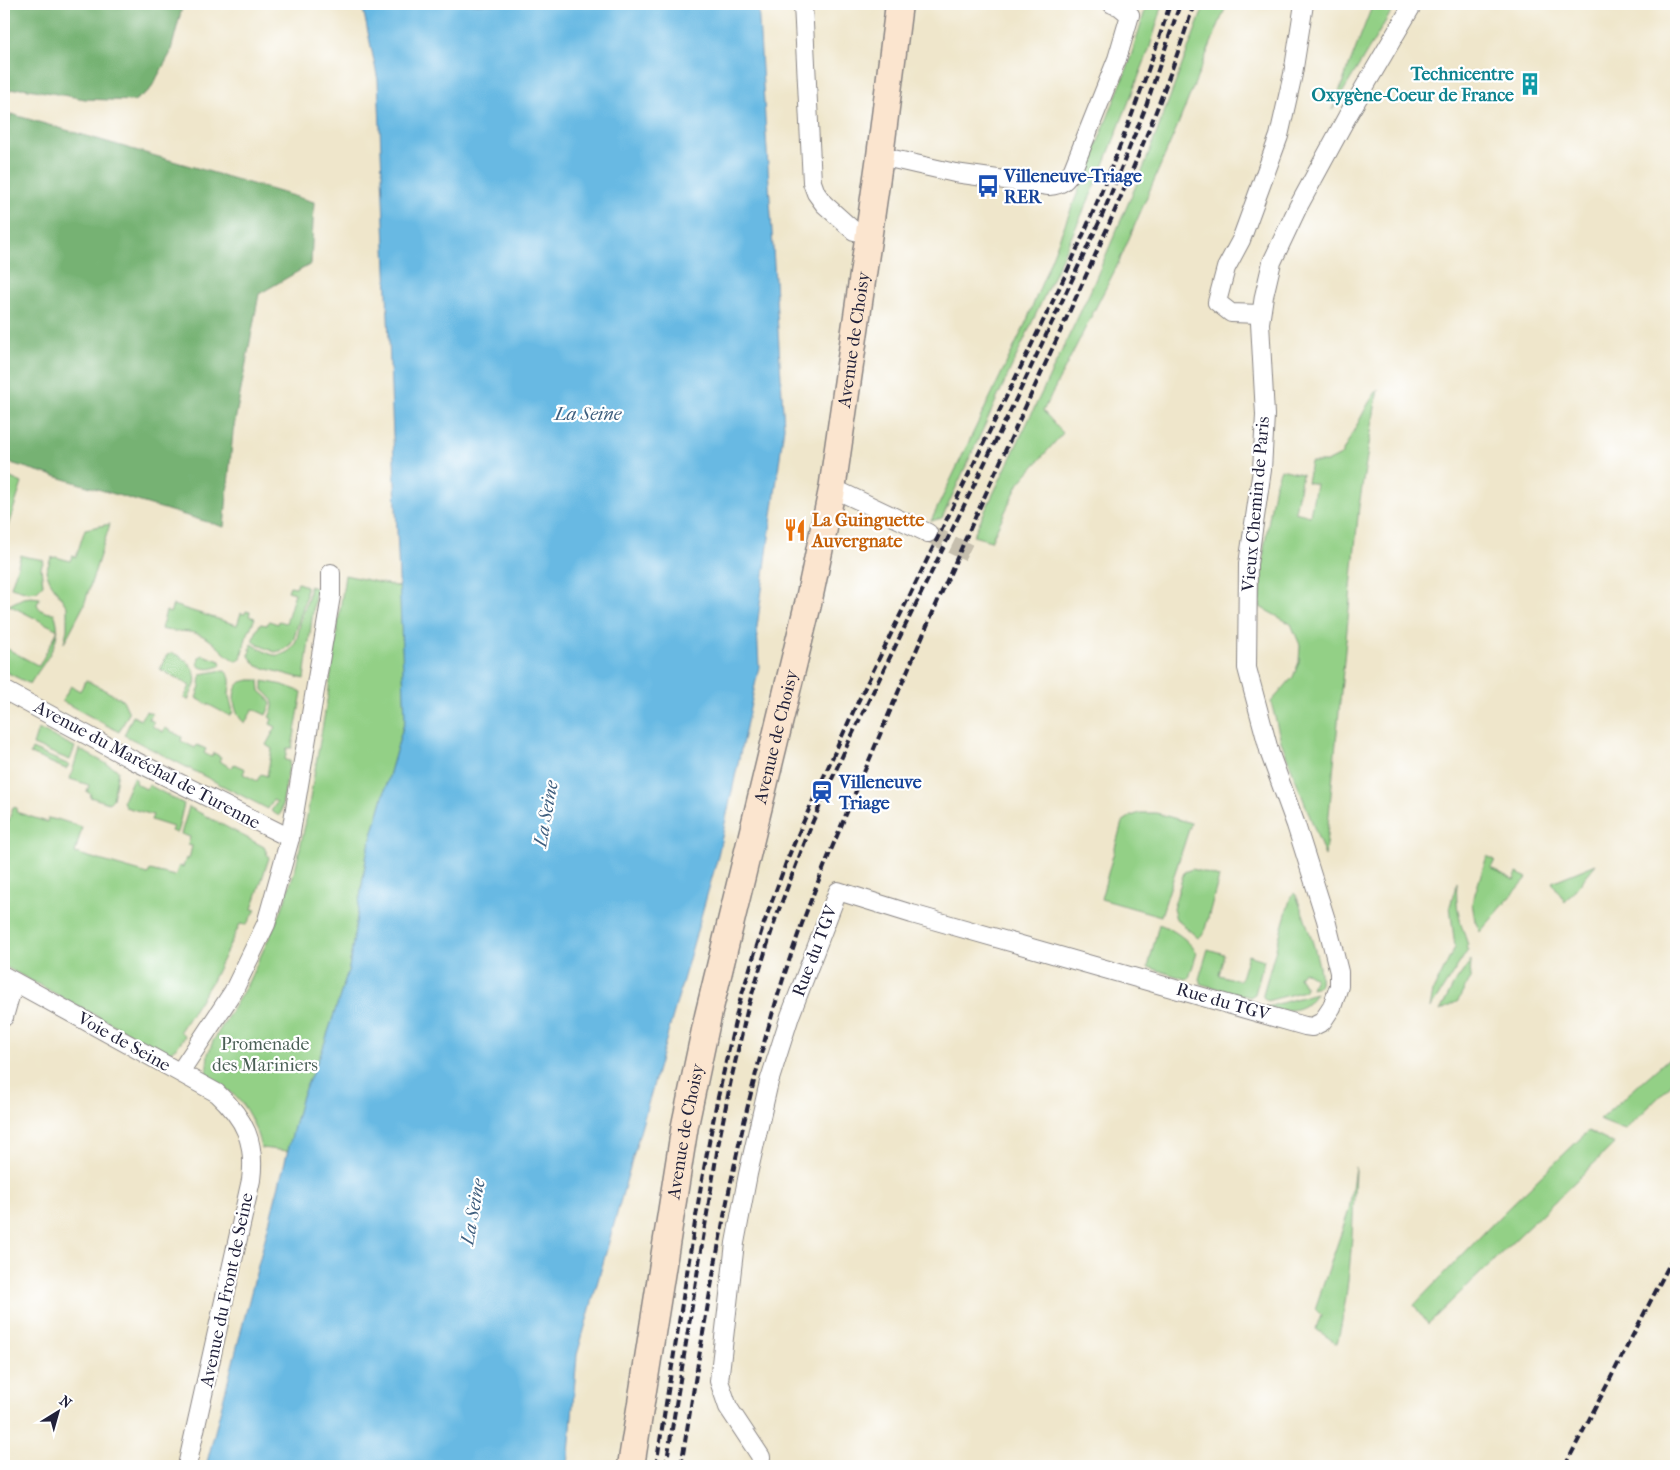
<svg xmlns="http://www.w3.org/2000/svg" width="1680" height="1470" font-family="'IM FELL French Canon',serif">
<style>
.green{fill:#93d086;stroke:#5a7960}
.forest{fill:#76b273;stroke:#4c6a57}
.water{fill:#68b9e3;stroke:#456e8f}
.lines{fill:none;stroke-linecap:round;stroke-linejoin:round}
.street-tunnel{stroke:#c6bfae;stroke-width:18;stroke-dasharray:18 9;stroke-linecap:butt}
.street-casing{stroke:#888483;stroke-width:20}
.secondary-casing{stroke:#888483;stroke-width:29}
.street{stroke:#fff;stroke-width:18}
.secondary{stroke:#fbe5cf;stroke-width:26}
.rail{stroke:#22223b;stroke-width:4;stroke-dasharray:8 4;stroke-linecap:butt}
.labels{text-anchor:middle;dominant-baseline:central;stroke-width:4.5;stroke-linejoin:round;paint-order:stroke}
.culture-label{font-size:18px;font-weight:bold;fill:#0d838f;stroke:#fff;text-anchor:end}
.transit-label{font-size:18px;font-weight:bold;fill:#164399;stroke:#fff;text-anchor:start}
.street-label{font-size:18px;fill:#22223b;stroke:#fff}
.food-label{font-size:18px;font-weight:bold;fill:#c56008;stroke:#fff;text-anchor:start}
.park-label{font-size:18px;fill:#4a5f55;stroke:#fff}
.water-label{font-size:19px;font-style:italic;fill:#3e5e7e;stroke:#fff}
</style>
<rect width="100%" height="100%" fill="#fff"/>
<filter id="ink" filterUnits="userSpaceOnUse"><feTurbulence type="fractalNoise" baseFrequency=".02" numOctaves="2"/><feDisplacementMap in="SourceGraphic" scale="10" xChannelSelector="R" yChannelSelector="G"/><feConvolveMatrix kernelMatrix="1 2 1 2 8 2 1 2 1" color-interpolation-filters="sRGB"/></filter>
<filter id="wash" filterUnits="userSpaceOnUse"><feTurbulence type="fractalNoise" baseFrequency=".0096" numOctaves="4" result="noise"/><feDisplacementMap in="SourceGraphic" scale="20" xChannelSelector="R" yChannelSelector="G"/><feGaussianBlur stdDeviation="1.12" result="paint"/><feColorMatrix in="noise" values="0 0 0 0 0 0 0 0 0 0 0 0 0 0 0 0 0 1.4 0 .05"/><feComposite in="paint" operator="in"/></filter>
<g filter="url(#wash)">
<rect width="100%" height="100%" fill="#efe6cb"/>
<g class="green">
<path d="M1147,4H1163L1149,50L1100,175L942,518L931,521L1027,320L1128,66Z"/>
<path d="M1205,4H1227L1177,127L1118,264L1043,411L1063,433L1019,483L991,541L973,536L1090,292L1143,169Z"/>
<path d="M1374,4H1396L1332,110L1371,9Z"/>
<path d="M1378,389L1359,506L1325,856L1281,741L1271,702L1293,677L1299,662L1300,645L1291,624L1260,607L1264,548L1275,484L1281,469L1302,474L1295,512L1310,516L1316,484L1307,482L1311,462H1327L1341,455L1368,404Z"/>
<path d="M4,475L22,483L5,535H4Z"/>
<path d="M110,524L84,605L64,643L67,629V607L50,581L46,571L51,558L56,557L70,561L72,556L76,557L85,529Z"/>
<path d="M21,555C29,559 37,557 44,561L41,567L43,585L37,591L28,592L11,587Z"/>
<path d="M345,575L400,587L405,720L367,853L349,968L322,1051L302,1096L288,1151L261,1148C256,1127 247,1104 229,1091C222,1085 214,1081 206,1076L208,1054L213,1041L247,985L281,912L296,866L307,816L328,695Z"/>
<path d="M298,583L306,586V596L294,638L290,645L283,650L275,652L267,649L252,641L260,624L267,625L269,621L278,624L279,621L286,623L295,593L288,591L290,586L296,587Z"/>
<path d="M309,586L316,588L304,679L257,666L249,656L251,644C261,648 269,657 280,655C287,653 293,649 295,643C299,635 299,625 302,616C305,605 310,598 309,586Z"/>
<path d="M31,597L40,598L37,604C40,612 47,613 54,613C66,641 43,662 30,684L4,671V647L39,666L58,630L9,605L23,598Z"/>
<path d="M173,605L237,625L241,613L245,614L246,611L250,612L249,616L255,618L246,638L241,659L237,661C227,659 215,641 203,636C189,629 175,633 161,629L166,611L170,613Z"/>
<path d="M171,653C185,656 199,670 195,685C193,690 190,695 188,700L184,698L190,686L160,669L166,656Z"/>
<path d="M203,655L220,661L221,665C215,669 207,670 200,667L198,664L199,657Z"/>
<path d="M223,670C234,676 229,686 229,696C230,701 232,707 233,712L230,716L196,698L200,686L201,674Z"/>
<path d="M86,680L123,700L129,713L119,732L62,701L71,686L80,691Z"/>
<path d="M249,680H259L260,691L268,698L271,704L266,715L253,709L245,723C234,716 229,691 241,682C244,681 247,681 249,680Z"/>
<path d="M263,681L283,685L302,692L292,748H287L285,760L290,761L281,812L279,816L271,811L277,802L273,800L268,809L124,735L133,716L140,720L146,711L152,714L149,719L154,722L152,726L163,732L165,728L182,737L181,741L195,748L197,745L206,749L204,753L211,757L214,753L221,757L219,761L232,768L234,764L245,769L243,774L257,781L261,774L267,776L272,749L266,745L276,727L270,724L272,719L269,717C276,705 274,699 263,690Z"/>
<path d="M38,729L75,747L70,760L33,745Z"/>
<path d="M32,749L69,765L66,769L30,754Z"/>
<path d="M79,749L118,770L113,799L109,803L90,797L91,794L87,792L89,785L70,779Z"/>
<path d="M133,778L136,779L135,783L146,789L149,785L184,804L177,833L171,831L173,827L151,820L153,815L125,807L123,801Z"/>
<path d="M13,807L17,808L16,812L47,822L48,818L57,820V819L82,827L75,853L148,874L150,870L175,876L179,866L183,867L186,858L189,859L192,846L188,845L190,837L181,834L189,807L264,847L269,858L252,909L256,910L246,925L240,924L211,983L180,1031L185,1036L178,1046L168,1054L4,966V835Z"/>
<path d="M1140,813H1156L1191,823L1161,916L1101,899L1122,822L1131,816Z"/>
<path d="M1487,856L1495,860L1491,868L1514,880L1517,873L1527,878L1480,932L1475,921L1472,903Z"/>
<path d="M1596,864L1565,902L1552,882Z"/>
<path d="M1192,869L1219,877L1204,933L1198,938L1176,919L1173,909L1184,872Z"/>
<path d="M1457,882C1455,907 1460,922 1468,945L1466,947L1468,950L1430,1009L1433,991L1455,947L1450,906Z"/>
<path d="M1294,893L1296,895C1302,911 1326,972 1319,986L1311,988L1315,978L1303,971L1299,977L1306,988L1304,991L1267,1001L1263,997V994L1291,896Z"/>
<path d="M1159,924C1174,930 1188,939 1197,953L1189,978L1185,979L1148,967Z"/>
<path d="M1208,949L1224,954L1219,975L1240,981L1248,955L1264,960L1255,994L1250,997L1201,984L1199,979Z"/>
<path d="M1471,960L1470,979L1458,1001L1440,1011L1454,984Z"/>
<path d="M1316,993C1306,1012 1285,1013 1267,1007Z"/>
<path d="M1676,1052V1078L1667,1089L1625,1130L1599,1120Z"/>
<path d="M1588,1131L1614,1144L1428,1324L1414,1305L1504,1212Z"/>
<path d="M1355,1167C1353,1226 1351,1286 1337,1344L1316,1329L1321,1315L1315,1309L1349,1210Z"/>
</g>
<g class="forest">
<path d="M4,4H183L170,54L150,90L134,101L85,99L23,88L4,91Z"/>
<path d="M11,114L314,202L311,264L259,294L233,432L224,527L4,461V144Z"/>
</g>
<path class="water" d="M362,4H758L784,427L757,627L759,667L717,860L577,1355L568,1466H206L302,1096L322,1051L349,968L367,853L405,720L378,80Z"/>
</g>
<g filter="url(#ink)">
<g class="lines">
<path class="street-tunnel" d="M928,533L971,554"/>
<defs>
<g id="street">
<path d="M803,4L812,182L816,193L824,204L854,231L868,232"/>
<path d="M880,156L955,173L1049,186C1062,185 1067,180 1073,169L1117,59L1130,15L1119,6L1112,4"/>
<path d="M1261,314L1231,313L1217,302L1226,268L1241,240L1279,136L1293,74L1304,4"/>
<path d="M832,490L841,492L928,533"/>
<path d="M4,690L133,760L290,838"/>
<path d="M4,976L217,1093C245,1119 256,1142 251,1180L187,1466"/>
<path d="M4,1017L14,982"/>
<path d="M180,1072L233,992L266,924L290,838L331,596V573"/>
<path d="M760,1466L761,1457L728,1407L719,1381L735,1243L748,1174L769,1082L790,1016L838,891L912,914L1305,1026L1312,1027L1322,1022L1332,1007L1339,986V972L1326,920L1296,825L1270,754L1247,668L1248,564L1262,470L1265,415L1260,323L1264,296L1272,262L1298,207L1348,115L1413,4"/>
</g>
<g id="secondary">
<path id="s1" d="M631,1466L685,1125L708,1016L808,604L832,490L880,156L899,4"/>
</g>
</defs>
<use href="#street" class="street-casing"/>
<use href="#secondary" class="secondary-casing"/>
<use href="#street" class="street"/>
<use href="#secondary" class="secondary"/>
<g class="rail">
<path d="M656,1466L702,1179L716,1106L739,1004L763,926L787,860L806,816L853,712L1065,276C1105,187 1141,97 1170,4"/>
<path d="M666,1466L718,1146L731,1080L748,1007L776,917L813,821L850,739L1016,399L1102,216L1145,109L1180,4"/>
<path d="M681,1466C711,1286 737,1105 799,932C822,868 850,806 876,744C927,624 980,505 1035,386C1093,261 1152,136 1194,4"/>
<path d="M1565,1466L1676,1252"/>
</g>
</g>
</g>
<defs>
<symbol id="building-bare" viewBox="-9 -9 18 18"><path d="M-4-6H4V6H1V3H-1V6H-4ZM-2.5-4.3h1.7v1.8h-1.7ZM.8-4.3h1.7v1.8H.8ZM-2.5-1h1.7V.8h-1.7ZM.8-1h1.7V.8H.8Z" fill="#0f9aa8" stroke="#fff" stroke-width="2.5" paint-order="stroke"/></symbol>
<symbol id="bus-bare" viewBox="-9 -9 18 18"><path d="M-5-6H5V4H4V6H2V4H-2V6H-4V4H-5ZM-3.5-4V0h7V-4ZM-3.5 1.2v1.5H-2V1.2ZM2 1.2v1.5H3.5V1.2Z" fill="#1a4fb4" stroke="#fff" stroke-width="2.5" paint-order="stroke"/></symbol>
<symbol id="restaurant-bare" viewBox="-9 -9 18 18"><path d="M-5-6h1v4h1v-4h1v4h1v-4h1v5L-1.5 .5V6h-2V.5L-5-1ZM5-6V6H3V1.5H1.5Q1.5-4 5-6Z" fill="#e8710a" stroke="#fff" stroke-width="2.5" paint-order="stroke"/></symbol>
<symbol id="station-bare" viewBox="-9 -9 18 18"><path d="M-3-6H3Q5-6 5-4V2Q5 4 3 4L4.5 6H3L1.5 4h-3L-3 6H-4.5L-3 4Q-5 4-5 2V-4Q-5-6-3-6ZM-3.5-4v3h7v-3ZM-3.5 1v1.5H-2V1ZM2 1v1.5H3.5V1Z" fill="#1a4fb4" stroke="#fff" stroke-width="2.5" paint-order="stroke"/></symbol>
</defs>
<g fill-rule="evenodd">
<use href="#building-bare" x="1514" y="68" width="32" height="32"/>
<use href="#bus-bare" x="972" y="170" width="32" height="32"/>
<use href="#restaurant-bare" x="779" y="514" width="32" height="32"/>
<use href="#station-bare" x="806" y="776" width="32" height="32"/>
</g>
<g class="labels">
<g class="culture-label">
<text x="1514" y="74">Technicentre<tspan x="1514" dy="21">Oxygène-Coeur de France</tspan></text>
</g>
<g class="transit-label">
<text x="1004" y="176">Villeneuve-Triage<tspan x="1004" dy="21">RER</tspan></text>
<text x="839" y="782">Villeneuve<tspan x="839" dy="21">Triage</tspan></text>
</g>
<g class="street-label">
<text stroke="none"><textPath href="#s1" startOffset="1149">Avenue de Choisy</textPath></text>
<text transform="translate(1256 504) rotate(-85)">Vieux Chemin de Paris</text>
<text stroke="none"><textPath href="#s1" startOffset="744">Avenue de Choisy</textPath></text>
<text transform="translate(147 765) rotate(28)">Avenue du Maréchal de Turenne</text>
<text transform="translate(815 951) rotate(-69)">Rue du TGV</text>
<text transform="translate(1223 1002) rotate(16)">Rue du TGV</text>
<text transform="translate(124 1042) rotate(29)">Voie de Seine</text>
<text stroke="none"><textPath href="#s1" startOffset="339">Avenue de Choisy</textPath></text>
<text transform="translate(227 1290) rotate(-78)">Avenue du Front de Seine</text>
</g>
<g class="food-label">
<text x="812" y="520">La Guinguette<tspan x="812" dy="21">Auvergnate</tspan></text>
</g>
<g class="park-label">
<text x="265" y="1044">Promenade<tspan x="265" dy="21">des Mariniers</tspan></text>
</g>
<g class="water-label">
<text x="588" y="414">La Seine</text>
<text transform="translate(546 814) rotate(-80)">La Seine</text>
<text transform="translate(473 1212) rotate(-80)">La Seine</text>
</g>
</g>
<rect width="1680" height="1470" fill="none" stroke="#fff" stroke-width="20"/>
<g transform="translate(58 1412) rotate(37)" stroke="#ffffff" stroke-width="4" paint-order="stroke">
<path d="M0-4L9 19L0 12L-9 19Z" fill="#22223b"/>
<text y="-8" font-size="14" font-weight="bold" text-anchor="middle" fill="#22223b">N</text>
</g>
</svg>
